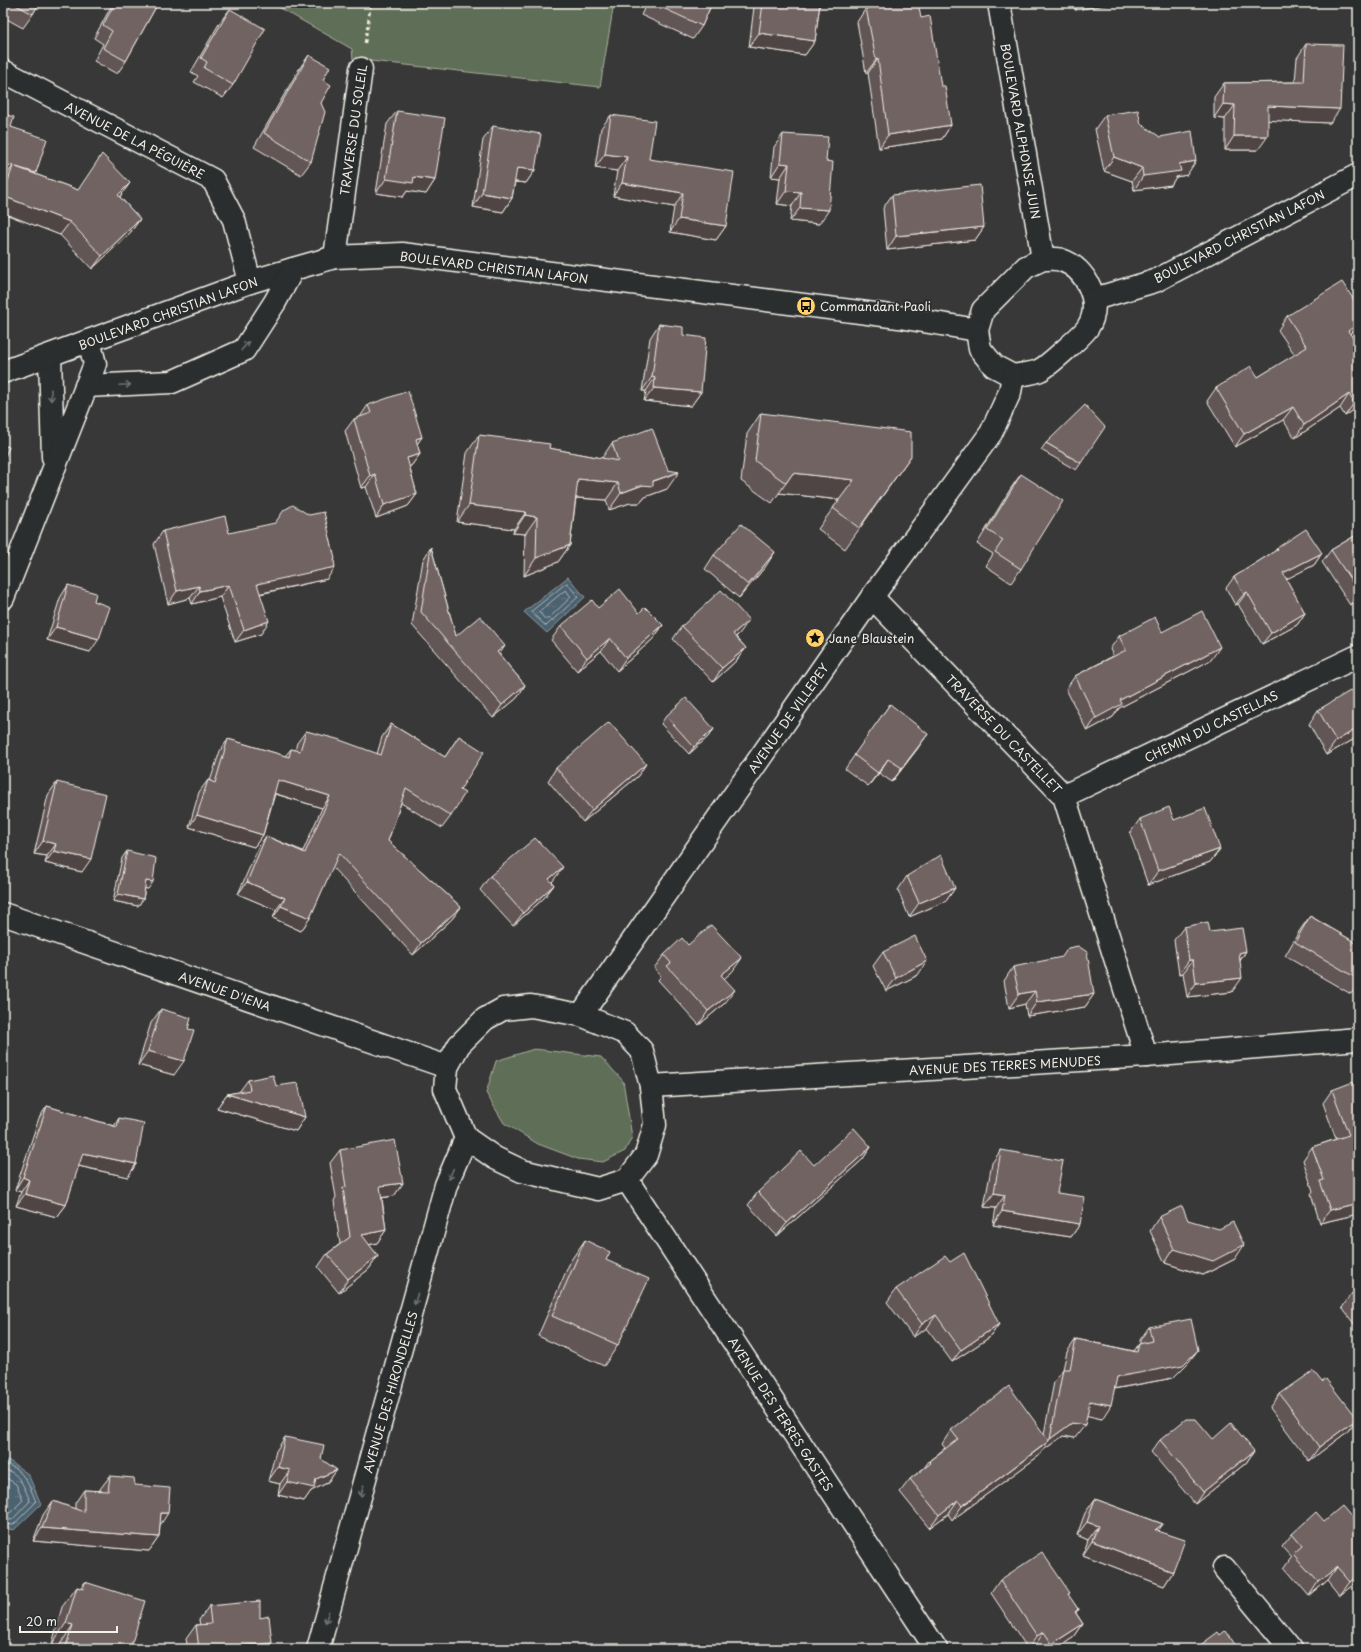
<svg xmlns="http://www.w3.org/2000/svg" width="1361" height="1652" font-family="'Playpen Sans',sans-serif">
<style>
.grass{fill:#5f6e56;stroke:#aab09f}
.water{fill:url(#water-ripples);stroke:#8f9ba0}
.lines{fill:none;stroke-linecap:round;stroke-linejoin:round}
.shore{stroke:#b1b8b8;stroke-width:1}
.minor-casing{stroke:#f4f1e8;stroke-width:25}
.path{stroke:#f4f1e8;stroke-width:2.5;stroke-dasharray:4 3;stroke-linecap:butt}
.minor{stroke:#2a2d2e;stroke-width:22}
.wall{fill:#625555;stroke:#f4f1e8}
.shaded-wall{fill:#504545;stroke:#f4f1e8}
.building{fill:#726363;stroke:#f4f1e8}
.oneway{stroke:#71726f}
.labels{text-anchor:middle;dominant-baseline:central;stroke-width:3.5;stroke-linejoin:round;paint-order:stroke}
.street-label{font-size:12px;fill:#f4f1e8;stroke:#2a2d2e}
.poi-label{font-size:12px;fill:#f4f1e8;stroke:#2a2d2e;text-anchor:start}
</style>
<defs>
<pattern id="water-ripples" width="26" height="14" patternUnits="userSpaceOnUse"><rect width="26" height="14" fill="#4c6270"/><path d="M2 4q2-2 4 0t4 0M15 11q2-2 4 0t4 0" fill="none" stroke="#667984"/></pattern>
</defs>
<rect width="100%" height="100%" fill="#383839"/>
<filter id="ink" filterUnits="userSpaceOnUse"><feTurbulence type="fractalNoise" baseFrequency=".025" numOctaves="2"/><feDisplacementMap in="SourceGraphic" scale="8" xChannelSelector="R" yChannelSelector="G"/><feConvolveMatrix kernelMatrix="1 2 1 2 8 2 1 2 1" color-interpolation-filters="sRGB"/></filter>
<g filter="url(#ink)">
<g class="grass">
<path d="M271,3H614L600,87L353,59L352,49Z"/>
<path d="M534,1049L601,1057L623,1081L632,1137L625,1151L603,1162L578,1159L538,1144L504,1123L486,1093L496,1061Z"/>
</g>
<g class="water">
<path d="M568,577L585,597L547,633L524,612Z"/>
<path d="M8,1460L28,1474L41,1504L14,1530L3,1528V1462Z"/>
</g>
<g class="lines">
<g class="shore">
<path d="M567,583L578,597L546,626L531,612Z"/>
<path d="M566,590L571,597L548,619H545L539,612Z"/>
<path d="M3,1465C21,1463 31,1489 36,1502L13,1525L3,1524"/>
<path d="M3,1470C19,1470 25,1489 30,1501L12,1520L3,1519"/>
<path d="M3,1476L16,1484L23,1500L10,1513H3"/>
</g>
<defs>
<g id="minor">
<path d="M999,3L1043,259"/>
<path d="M3,71L213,180L234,220L250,282"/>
<path d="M335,257L361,69"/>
<path d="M1043,259C1048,259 1056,258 1061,260C1087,268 1103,304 1088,327C1085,333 1047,367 1040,370C1033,374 1021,374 1013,376L994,366L980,349L977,330L983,310L1026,267Z"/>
<path d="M1094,299L1155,281L1358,175"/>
<path d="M50,356L53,457"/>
<path d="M3,372L250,282L293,269L335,257L402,254L899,317L977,330"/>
<path d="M86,386L172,382L244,350L275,302L293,269"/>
<path d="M872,597L1064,796L1146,1056"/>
<path d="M3,598L95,364L89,341"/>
<path d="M1064,796L1358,656"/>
<path d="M3,914L447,1067"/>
<path d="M531,1006L581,1015L625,1033L642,1051L651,1086L655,1125L646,1155L627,1180L598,1189L522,1171L495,1158L466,1138L445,1089L447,1067L459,1045L485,1019L503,1009Z"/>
<path d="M581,1015L872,597L991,433L1010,392L1013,376"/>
<path d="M651,1086L1146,1056L1358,1039"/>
<path d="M627,1180L936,1649"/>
<path d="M1224,1568L1291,1649"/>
<path d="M318,1649L446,1185L466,1138"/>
</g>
</defs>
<use href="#minor" class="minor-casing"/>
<path class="path" d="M365,43L371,3"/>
<use href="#minor" class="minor"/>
</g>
<g class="wall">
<path d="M3,3H39L33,14L23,28L3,17Z"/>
<path d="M113,3H158L126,61L117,74L94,61L103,44L94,38Z"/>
<path d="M647,3H712L702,26L693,39L641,15Z"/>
<path d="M757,3H820L815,41L805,55L749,47L754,7Z"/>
<path d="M1074,3H1116L1075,10Z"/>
<path d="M866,8L921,18L951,125L942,139L879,148L868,73H866L857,22Z"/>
<path d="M230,9L233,85L223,98L194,82L198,76L191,72L220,22Z"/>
<path d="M1306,44L1330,123L1268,120L1258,150H1225V119L1214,118V97L1224,83L1295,82L1297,58Z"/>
<path d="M309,55L323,80L321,103L311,162L301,175L254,147L299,69Z"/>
<path d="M397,111L435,180L426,194L407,191L403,197L376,193L387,124Z"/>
<path d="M611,115L649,159L726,226L716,240L670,232L674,207L613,196L617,171L595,168L601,128Z"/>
<path d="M1105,115L1141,124L1187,175L1176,177L1171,185L1134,190L1132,181L1104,171L1095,129Z"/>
<path d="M493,126L535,170L526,183L515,182L512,198L503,212L473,207L483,140Z"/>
<path d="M11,127L36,173L35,174L78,190L120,197L140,219L130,233L92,269L60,235L3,213V181Z"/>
<path d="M783,134L819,224L790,221L792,206L777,204L780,178L771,177L774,147Z"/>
<path d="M892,195L984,227L975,240L887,250L883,208Z"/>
<path d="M1287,316L1358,323L1350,334L1358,345V407L1345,416L1340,408L1295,438L1283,420L1235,447L1207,401L1216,388L1258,377L1295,355L1278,330Z"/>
<path d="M659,324L683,335L701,392L691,406L644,401L646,391H642L650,338Z"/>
<path d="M368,405L422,437L417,444L420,454L411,466L409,467L417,494L408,506L376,518L366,487L361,488L345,431L354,419L360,417Z"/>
<path d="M761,413L911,456L845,549L818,529L839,500L779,493L772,503L741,481L747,434Z"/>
<path d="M479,435L602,458L612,443L667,489L645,497L640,503H630L609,510L606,500L576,498L570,545L558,562L524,576L525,534L513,533L514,529L457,522L467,453Z"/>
<path d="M1046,443L1081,463L1076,470L1041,450Z"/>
<path d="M1021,474V569L1011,583L986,566L993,554L977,544L1011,488Z"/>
<path d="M163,531L334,561L327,579L260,594L261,634L235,642L220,597L192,604L190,598L168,604L154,544Z"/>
<path d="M1358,534V600L1350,605L1322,562L1331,550Z"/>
<path d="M431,547L456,636L499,654L525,685L517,698L493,718L412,625L423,560Z"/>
<path d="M1277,548L1322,553L1314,565L1286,579L1305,613L1297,625L1262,644L1238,604L1235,605L1226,588L1234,577L1275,551Z"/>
<path d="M714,555L766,566L739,598L705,569Z"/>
<path d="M68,585L94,601L90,652L47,640L60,598Z"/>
<path d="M598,608L639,613L663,625L653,639L617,671L601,651L577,671L551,640L561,626Z"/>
<path d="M682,626L740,633L736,637L746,648L736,661L713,682L673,639Z"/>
<path d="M1162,632L1211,660L1119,708L1113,717L1087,731L1066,689L1075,676L1113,656L1110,649L1119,636Z"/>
<path d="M1358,693V737L1326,755L1309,724L1318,710Z"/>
<path d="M890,704L918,748L892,782L879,773L868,786L845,769Z"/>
<path d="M666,716L714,729L709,736L689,754L661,724Z"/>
<path d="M391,724L445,757L459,736L460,790L451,816L442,828L401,803L388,841L461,907L452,919L413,955L332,867L310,918L301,931L273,918L276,910L238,894L258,848L266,836L303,851L322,808L275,794L263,835L254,847L189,827L199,792L208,780L210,781L220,751L228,739L285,756L291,749L295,750L297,743L306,731L377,754L382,737Z"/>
<path d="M556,768L638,776L583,822L548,781Z"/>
<path d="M57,782L82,872L45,863L47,856L34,854L48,795Z"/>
<path d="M1140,819L1174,820L1220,849L1210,862L1148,885L1130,833Z"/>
<path d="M127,851L148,889L145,888L143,899L138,906L113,901L122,858Z"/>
<path d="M490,876L553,881L552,882L554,885L544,898L513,926L480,890Z"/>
<path d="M907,876L955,888L946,901L909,917L898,890Z"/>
<path d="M1310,916L1358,944V987H1356L1351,994L1285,956L1300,930Z"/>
<path d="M1184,927L1210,932L1246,951L1240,961L1232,992L1187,997L1183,973L1179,974L1174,940Z"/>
<path d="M688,945L732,972L724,978L725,1003L699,1025L658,980L661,976L654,968L664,955Z"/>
<path d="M883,952L918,975L886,991L873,966Z"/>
<path d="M1013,967L1094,994L1085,1007L1027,1016L1025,1004L1009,1008L1004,981Z"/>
<path d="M161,1009L188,1029L174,1075L138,1065L151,1023Z"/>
<path d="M248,1080L276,1086L305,1117L296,1131L217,1108L227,1094L239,1092Z"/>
<path d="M1332,1090L1358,1095V1213L1350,1216L1320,1223L1311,1194L1313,1191L1303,1160L1312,1147L1336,1139L1323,1103Z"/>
<path d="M47,1106L114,1126L119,1118L136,1164L128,1177L78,1166L66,1205L57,1217L16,1206L21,1192L15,1190L39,1118Z"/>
<path d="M871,1147L862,1160L777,1236L748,1205L758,1192L814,1165Z"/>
<path d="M340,1150L403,1183L394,1196L382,1198L386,1230L377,1243L369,1245L378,1256L369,1269L339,1293L318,1267L327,1254L340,1244L334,1201L336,1197L330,1163Z"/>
<path d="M1001,1150L1057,1193L1080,1224L1071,1237L993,1225L996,1208L984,1207L992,1163Z"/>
<path d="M1159,1217L1188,1220L1235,1259L1203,1275L1165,1263L1150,1231Z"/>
<path d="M585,1240L606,1260L618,1345L604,1366L538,1336L571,1260Z"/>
<path d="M896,1289L999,1324L990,1337L952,1362L927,1328L913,1337L887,1302Z"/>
<path d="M1358,1290V1329L1342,1308L1351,1294Z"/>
<path d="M1149,1327L1188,1363L1173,1378L1114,1389L1102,1419L1087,1415L1075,1438L1063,1436L1042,1451L1040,1455L952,1520L948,1514L929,1528L900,1492L910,1479L924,1468L929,1461L945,1448L942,1444L951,1430L1044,1434L1054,1382L1063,1369L1067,1352L1076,1339L1134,1351L1139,1344L1140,1343V1340Z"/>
<path d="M1280,1394L1357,1419L1347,1432L1309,1461L1270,1408Z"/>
<path d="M285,1437L337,1470L327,1483L311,1491L304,1501L278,1495L280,1484L268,1481L276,1451Z"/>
<path d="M1213,1439L1254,1451L1246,1463L1195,1504L1151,1452L1160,1440Z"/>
<path d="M110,1476L135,1485L160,1525L159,1537L149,1551L33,1541L43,1515L53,1501L75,1509V1503L84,1490L100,1491V1489Z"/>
<path d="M1095,1499L1163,1524L1158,1531L1173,1572L1164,1586L1083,1555L1088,1540L1077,1535L1085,1513Z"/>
<path d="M1324,1521L1355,1536L1358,1539V1581L1340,1595L1328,1580L1309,1596L1284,1567L1291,1557L1282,1547L1292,1534Z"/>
<path d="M1000,1580L1070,1593L1068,1595L1078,1609L1076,1613L1083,1624L1074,1637L1056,1649H1038L1035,1645L1028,1649L991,1593Z"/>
<path d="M85,1582L130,1649H58L59,1646L52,1644L62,1607L77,1587L81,1588Z"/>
<path d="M209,1606L260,1618L272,1643L267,1649H188L186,1639L196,1625H200L199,1620Z"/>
</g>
<g class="shaded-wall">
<path d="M1080,3H1116L1075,10Z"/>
<path d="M759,33L815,41L805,55L749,47Z"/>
<path d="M878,59L868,73H866L876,60Z"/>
<path d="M1223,104L1235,105L1225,119L1214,118Z"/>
<path d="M1268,106L1340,109L1330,123L1259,120Z"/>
<path d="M951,125L942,139L879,148L888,135Z"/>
<path d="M1234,136H1268L1258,150H1225Z"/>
<path d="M605,154L627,157L617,171L595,168Z"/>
<path d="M1114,157L1142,168L1132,181L1104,171Z"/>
<path d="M1196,161L1187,175L1176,177L1171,185L1134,190L1143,176L1179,164Z"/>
<path d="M780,163L789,164L780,178L771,177Z"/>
<path d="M3,164L13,166L3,180Z"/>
<path d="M16,167L36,173L26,186Z"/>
<path d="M517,168L535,170L526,183L508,181Z"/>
<path d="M414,177L435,180L426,194L407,191L403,197L376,193L386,179Z"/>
<path d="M130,183L120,197L109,208L118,195Z"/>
<path d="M622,183L683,193L674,207L613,196Z"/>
<path d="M786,191L801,192L792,206L777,204Z"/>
<path d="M482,193L512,198L503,212L473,207Z"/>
<path d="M3,196L70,222L60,235L3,213Z"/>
<path d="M800,208L829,210L819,224L790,221Z"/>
<path d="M140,219L130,233L92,269L102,256Z"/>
<path d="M679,219L726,226L716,240L670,232Z"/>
<path d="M984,227L975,240L887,250L896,236Z"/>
<path d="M1358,319V323L1347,338L1339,344L1354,322Z"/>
<path d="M652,377L655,378L646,391H642Z"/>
<path d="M654,388L701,392L691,406L644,401Z"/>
<path d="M1349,394L1340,408L1295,438L1304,425Z"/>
<path d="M1358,400V407L1345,416L1354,403Z"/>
<path d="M1293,407L1283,420L1235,447L1244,434Z"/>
<path d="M422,437L413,450L416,439Z"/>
<path d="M420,454L411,466L398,470L407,458Z"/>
<path d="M679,472L667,489L645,497L640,503H630L609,510L621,493Z"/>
<path d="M793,473L854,480L840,500L779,493Z"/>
<path d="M375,474L366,487L361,488L370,476Z"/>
<path d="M578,479L618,483L606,500L566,497Z"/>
<path d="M417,494L408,506L376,518L384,505Z"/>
<path d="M469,505L526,512L514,529L457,522Z"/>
<path d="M525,515L537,517L525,534L513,533Z"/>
<path d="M570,545L558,562L524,576L536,558Z"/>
<path d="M775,552L766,566L739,598L748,585Z"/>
<path d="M1322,553L1314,565L1275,585L1283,573Z"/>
<path d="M335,559L329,568L335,567L327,579L248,596L257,584Z"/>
<path d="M229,585L220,597L192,604L200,591Z"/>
<path d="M199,586L190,598L168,604L177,591Z"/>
<path d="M1247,592L1238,604L1235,605L1244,594Z"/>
<path d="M1358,593V600L1350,605Z"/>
<path d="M1305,613L1297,625L1262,644L1271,633Z"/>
<path d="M749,620L740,633L724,647L733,634Z"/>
<path d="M269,621L261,634L235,642L244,630Z"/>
<path d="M663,625L653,639L617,671L626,658Z"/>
<path d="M56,627L99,639L90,652L47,640Z"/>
<path d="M610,638L601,651L577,671L587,658Z"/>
<path d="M505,646L497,658V652Z"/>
<path d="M1220,647L1211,660L1119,708L1113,717L1087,731L1096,718L1120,700Z"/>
<path d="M746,648L736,661L713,682L722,668Z"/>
<path d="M525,685L517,698L493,718L502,705Z"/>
<path d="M1358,728V737L1326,755L1336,741Z"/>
<path d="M714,729L709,736L689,754L694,747Z"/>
<path d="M928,734L918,748L892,782L902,768Z"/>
<path d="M888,759L879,773L868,786L878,773Z"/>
<path d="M646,764L638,776L583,822L592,810Z"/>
<path d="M278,780L330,796L322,808L270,792Z"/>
<path d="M197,815L263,835L254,847L189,827Z"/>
<path d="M43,841L56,844L47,856L34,854Z"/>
<path d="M1220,849L1210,862L1148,885L1158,871Z"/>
<path d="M54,851L91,859L82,872L45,863Z"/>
<path d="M563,867L553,881L539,893L549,879Z"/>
<path d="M146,881L153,882L148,889L141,888Z"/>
<path d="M247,882L285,898L276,910L238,894Z"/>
<path d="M554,885L544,898L513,926L523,913Z"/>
<path d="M955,888L946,901L909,917L919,903Z"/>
<path d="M118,894L143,899L138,906L113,901Z"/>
<path d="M281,906L310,918L301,931L273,918Z"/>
<path d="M461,907L452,919L413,955L421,943Z"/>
<path d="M1246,951L1237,965L1239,953Z"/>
<path d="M742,958L732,972L712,989L721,975Z"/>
<path d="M1189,960H1193L1183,973L1179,974Z"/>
<path d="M927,961L918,975L886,991L896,978Z"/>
<path d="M1242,978L1232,992L1187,997L1196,983Z"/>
<path d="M735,990L725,1003L699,1025L708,1011Z"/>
<path d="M1035,991L1025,1004L1009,1008L1019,994Z"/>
<path d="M1094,994L1085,1007L1027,1016L1037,1002Z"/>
<path d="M148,1051L184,1061L174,1075L138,1065Z"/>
<path d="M227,1094L305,1117L296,1131L217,1108Z"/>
<path d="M871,1147L862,1160L777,1236L787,1223Z"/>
<path d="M83,1153L136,1164L128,1177L74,1165Z"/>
<path d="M23,1177L29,1180L21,1192L15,1190Z"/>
<path d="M403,1183L394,1196L371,1199L380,1186Z"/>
<path d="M994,1193L1005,1195L996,1208L984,1207Z"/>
<path d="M25,1194L66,1205L57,1217L16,1206Z"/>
<path d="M1358,1203V1213L1350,1216L1320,1223L1330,1210Z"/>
<path d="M1002,1211L1080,1224L1071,1237L993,1225Z"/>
<path d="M386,1230L377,1243L353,1248L362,1235Z"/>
<path d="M1244,1245L1235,1259L1203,1275L1165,1263L1174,1249Z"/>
<path d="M378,1256L369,1269L339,1293L348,1279Z"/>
<path d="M936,1315L927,1328L913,1337L922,1324Z"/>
<path d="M999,1324L990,1337L952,1362L961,1350Z"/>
<path d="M1198,1350L1188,1363L1173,1378L1107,1390L1117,1377Z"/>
<path d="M1090,1401L1111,1405L1102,1419L1080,1414Z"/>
<path d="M1357,1419L1347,1432L1309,1461L1319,1447Z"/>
<path d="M1072,1423L1085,1425L1075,1438L1063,1436L1042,1451L1040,1455L952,1520L962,1506L1047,1443L1050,1439Z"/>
<path d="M1254,1451L1246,1463L1195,1504L1203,1492Z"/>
<path d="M278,1467L290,1470L280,1484L268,1481Z"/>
<path d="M337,1470L327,1483L311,1491L304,1501L278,1495L287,1482L316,1479Z"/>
<path d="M958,1500L948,1514L929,1528L939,1515Z"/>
<path d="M161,1513H168L159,1527Z"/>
<path d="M1087,1522L1098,1526L1088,1540L1077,1535Z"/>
<path d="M1163,1524L1153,1538L1155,1530Z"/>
<path d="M42,1528L159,1537L149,1551L33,1541Z"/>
<path d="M1358,1530V1532L1351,1542L1354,1534Z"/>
<path d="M1092,1541L1173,1572L1164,1586L1083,1555Z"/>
<path d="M1337,1567L1328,1580L1309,1596L1318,1582Z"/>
<path d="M1358,1575V1581L1340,1595L1350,1582Z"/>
<path d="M66,1623L73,1625L59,1646L52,1644Z"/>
<path d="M1083,1624L1074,1637L1056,1649H1049L1052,1644Z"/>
<path d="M1044,1632L1035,1645L1028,1649L1037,1636Z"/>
<path d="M272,1643L267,1649H227L228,1647Z"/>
</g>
<g class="building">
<path d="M12,3H39L33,14Z"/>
<path d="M115,3H158L126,61L103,48L112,31L103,25Z"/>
<path d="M652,3H712L702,26Z"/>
<path d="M763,3H820L815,41L759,33Z"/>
<path d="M893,3H918L921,18L930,16L941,86H945L951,125L888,135L878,59L876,60L866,8Z"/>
<path d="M230,9L265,29L233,85L204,68L207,62L201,58Z"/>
<path d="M1306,44L1343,45L1340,109L1268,106V136H1234L1235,105L1223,104L1224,83L1304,82Z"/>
<path d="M309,55L330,67L323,80L331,85L321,103L325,112L311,162L264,133Z"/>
<path d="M1138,110L1141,124L1160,137L1192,131L1196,161L1179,164L1181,171L1143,176L1142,168L1114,157L1105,115Z"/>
<path d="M397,111L445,118L435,180L414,177L413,183L386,179Z"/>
<path d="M3,114L14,117L11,127L47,139L36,173L16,167L78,190L102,154L130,183L118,195L140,219L102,256L70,222L3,196L13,166L3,164Z"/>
<path d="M611,115L655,121L649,159L734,172L726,226L679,219L683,193L622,183L627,157L605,154Z"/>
<path d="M493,126L541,134L535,170L517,168L512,198L482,193Z"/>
<path d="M783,134L828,137L826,161L833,162L829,210L800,208L801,192L786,191L789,164L780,163Z"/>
<path d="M980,185L984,227L896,236L892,195Z"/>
<path d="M1342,282L1358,306V319L1354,322L1356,325L1348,331L1358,345V400L1354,403L1349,394L1304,425L1293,407L1244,434L1216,388L1251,366L1258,377L1307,347L1287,316Z"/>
<path d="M659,324L683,327V335L706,338L701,392L654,388L655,378L652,377Z"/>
<path d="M408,391L422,437L416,439L420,454L407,458L417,494L384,505L375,474L370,476L354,419L371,413L368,405Z"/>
<path d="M1085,405L1105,427L1081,463L1046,443Z"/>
<path d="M761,413L911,432V456L859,528L833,508L854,480L793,473L786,483L755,461Z"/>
<path d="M652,428L668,470L679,472L653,481V486L642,485L621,493L618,483L578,479L570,545L536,558L537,517L525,515L526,512L469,505L479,435L550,444L549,448L618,461L612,443Z"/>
<path d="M3,445L9,447L3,462Z"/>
<path d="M1021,474L1063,501L1021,569L995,552L1003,540L987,530Z"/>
<path d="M293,505L309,515L324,512L335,559L334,560L335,567L257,584L269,621L244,630L229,585L200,591L199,586L177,591L163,531L225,516L229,533L275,523L284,510Z"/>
<path d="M741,524L775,552L748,585L714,555Z"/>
<path d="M1306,529L1322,553L1283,573L1305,613L1271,633L1247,592L1244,594L1234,577L1278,549L1277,548Z"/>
<path d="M1358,534V591L1331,550Z"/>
<path d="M431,547L456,636L480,616L505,646L497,652L525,685L502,705L421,612Z"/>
<path d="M68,585L96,593L94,601L110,607L99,639L56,627Z"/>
<path d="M620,589L639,613L645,607L663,625L626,658L610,638L587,658L561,626L592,600L598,608Z"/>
<path d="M721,590L749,620L733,634L746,648L722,668L682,626Z"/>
<path d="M1202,611L1220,647L1120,700L1122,704L1096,718L1075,676L1126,650L1119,636L1155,617L1162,632Z"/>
<path d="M1355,688L1358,693V728L1336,741L1318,710Z"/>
<path d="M686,698L714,729L694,747L666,716Z"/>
<path d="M890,704L928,734L902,768L888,759L878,773L854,755Z"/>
<path d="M609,722L646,764L592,810L556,768Z"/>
<path d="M391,724L445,757L459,736L484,752L460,790L465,793L451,816L406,788L388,841L461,907L421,943L339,853L310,918L281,906L285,898L247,882L266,836L305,853L330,796L278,780L263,835L197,815L208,780L215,783L228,739L289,757L291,749L300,751L306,731L337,739L381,755Z"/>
<path d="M57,782L106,794L91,859L54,851L56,844L43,841Z"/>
<path d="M1169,807L1174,820L1205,808L1220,849L1158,871L1140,819Z"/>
<path d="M535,838L563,867L549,879L554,885L523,913L490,876Z"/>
<path d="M127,851L156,858L153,882L146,881L143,899L118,894Z"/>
<path d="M941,855L955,888L919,903L907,876Z"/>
<path d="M1310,916L1358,944V979L1295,942Z"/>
<path d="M1208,922L1210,932L1242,928L1246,951L1239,953L1242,978L1196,983L1193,960H1189L1184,927Z"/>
<path d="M711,925L742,958L721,975L735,990L708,1011L667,966L671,963L664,955L682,938L688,945Z"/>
<path d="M915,936L927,961L896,978L883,952Z"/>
<path d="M1078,946L1087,952L1094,994L1037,1002L1035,991L1019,994L1013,967L1062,957L1068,948Z"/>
<path d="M161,1009L191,1018L188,1029L194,1030L184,1061L148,1051Z"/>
<path d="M273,1075L276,1086L298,1083L305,1117L227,1094L250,1090L248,1080Z"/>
<path d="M1353,1082L1358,1095V1203L1330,1210L1320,1181L1324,1180L1312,1147L1349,1135L1332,1090Z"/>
<path d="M47,1106L117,1127L119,1118L144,1123L136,1164L83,1153L66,1205L25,1194L29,1180L23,1177Z"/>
<path d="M854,1128L871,1147L787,1223L758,1192L801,1151L814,1165Z"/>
<path d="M395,1140L403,1183L380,1186L386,1230L362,1235L378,1256L348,1279L327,1254L350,1237L343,1188L346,1187L340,1150Z"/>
<path d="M1001,1150L1063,1161L1057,1193L1085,1197L1080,1224L1002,1211L1005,1195L994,1193Z"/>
<path d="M1182,1206L1188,1220L1219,1229L1233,1222L1244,1245L1213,1261L1174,1249L1159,1217Z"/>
<path d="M585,1240L610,1252L606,1260L649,1279L618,1345L552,1316Z"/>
<path d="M964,1253L999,1324L961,1350L936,1315L922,1324L896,1289L945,1256L950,1262Z"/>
<path d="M1358,1290V1303L1351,1294Z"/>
<path d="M1191,1319L1198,1350L1183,1365L1117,1377L1111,1405L1090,1401L1085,1425L1072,1423L1050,1439L1063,1369H1070L1076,1339L1137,1352L1139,1344L1152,1341L1149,1327Z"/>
<path d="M1313,1371L1322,1382L1326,1379L1357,1419L1319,1447L1280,1394Z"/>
<path d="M1009,1386L1049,1441L962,1506L958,1500L939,1515L910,1479L931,1463L929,1461L958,1439L951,1430Z"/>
<path d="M1186,1419H1196L1213,1439L1231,1423L1254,1451L1203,1492L1160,1440Z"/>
<path d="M285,1437L324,1445L321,1459L337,1470L316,1479L314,1488L287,1482L290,1470L278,1467Z"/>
<path d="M110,1476L134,1478L135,1485L170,1488L168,1513H161L159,1537L42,1528L53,1501L84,1512V1490L108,1491Z"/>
<path d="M1095,1499L1163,1524L1155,1530L1185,1540L1173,1572L1092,1541L1098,1526L1087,1522Z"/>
<path d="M1342,1506L1358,1525V1530L1354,1534L1358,1539V1575L1350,1582L1337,1567L1318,1582L1293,1554L1302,1546L1292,1534L1316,1512L1324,1521Z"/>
<path d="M1042,1552L1070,1593L1068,1594L1078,1609L1075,1612L1083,1624L1052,1644L1044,1632L1037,1636L1000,1580Z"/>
<path d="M85,1582L145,1601L130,1649H65L73,1625L66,1623L77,1587L83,1589Z"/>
<path d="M260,1601V1618L269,1616L272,1643L228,1647V1649H199L196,1625L211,1624L209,1606Z"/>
<path d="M1225,1631L1237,1649H1195L1218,1632L1220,1635Z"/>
</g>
<defs><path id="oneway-shaft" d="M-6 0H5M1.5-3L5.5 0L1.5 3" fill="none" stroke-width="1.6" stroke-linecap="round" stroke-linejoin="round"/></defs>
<g class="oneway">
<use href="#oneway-shaft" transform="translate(245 346) rotate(-50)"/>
<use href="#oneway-shaft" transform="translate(125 385) rotate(-3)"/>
<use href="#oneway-shaft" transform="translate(51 395) rotate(89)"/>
<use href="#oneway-shaft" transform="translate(451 1174) rotate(113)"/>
<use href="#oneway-shaft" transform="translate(416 1299) rotate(105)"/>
<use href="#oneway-shaft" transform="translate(362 1491) rotate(106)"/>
<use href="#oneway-shaft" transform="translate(327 1617) rotate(106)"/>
</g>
</g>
<defs>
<symbol id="bus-disc" viewBox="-11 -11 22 22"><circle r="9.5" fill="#ffd166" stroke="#2a2d2e"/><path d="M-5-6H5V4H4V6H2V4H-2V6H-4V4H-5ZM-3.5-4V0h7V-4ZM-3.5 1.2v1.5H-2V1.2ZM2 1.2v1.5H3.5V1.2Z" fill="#111"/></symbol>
<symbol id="sight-disc" viewBox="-11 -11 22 22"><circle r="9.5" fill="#ffd166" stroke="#2a2d2e"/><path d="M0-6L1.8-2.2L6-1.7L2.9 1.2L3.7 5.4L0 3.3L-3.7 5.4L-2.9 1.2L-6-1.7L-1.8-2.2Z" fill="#111"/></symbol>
</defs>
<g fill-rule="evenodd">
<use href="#bus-disc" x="795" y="295" width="22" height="22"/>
<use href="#sight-disc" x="804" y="627" width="22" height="22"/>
</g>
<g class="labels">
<g class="street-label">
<text transform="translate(353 130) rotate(-82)">TRAVERSE DU SOLEIL</text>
<text transform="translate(1021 131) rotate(80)">BOULEVARD ALPHONSE JUIN</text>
<text transform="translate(135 140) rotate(27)">AVENUE DE LA PÉGUIÈRE</text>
<text transform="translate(1239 236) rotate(-27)">BOULEVARD CHRISTIAN LAFON</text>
<text transform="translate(494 267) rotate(7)">BOULEVARD CHRISTIAN LAFON</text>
<text transform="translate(168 313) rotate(-20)">BOULEVARD CHRISTIAN LAFON</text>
<text transform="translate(788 718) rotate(-55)">AVENUE DE VILLEPEY</text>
<text transform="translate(1211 726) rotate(-26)">CHEMIN DU CASTELLAS</text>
<text transform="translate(1004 734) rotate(46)">TRAVERSE DU CASTELLET</text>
<text transform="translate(225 991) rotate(19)">AVENUE D'IENA</text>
<text transform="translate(1005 1065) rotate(-3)">AVENUE DES TERRES MENUDES</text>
<text transform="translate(390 1392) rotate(-74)">AVENUE DES HIRONDELLES</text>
<text transform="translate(781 1414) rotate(57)">AVENUE DES TERRES GASTES</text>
</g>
<g class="poi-label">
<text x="820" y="306">Commandant Paoli</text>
<text x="829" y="638">Jane Blaustein</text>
</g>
</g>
<rect width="1361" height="1652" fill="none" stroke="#2a2d2e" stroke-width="16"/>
<rect x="8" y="8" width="1345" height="1636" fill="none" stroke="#f4f1e8" stroke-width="1.5" filter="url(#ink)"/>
<path d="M20 1626v6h97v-6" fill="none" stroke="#f4f1e8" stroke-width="2"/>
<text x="26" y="1626" font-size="12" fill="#f4f1e8" stroke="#2a2d2e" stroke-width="3" paint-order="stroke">20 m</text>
</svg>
